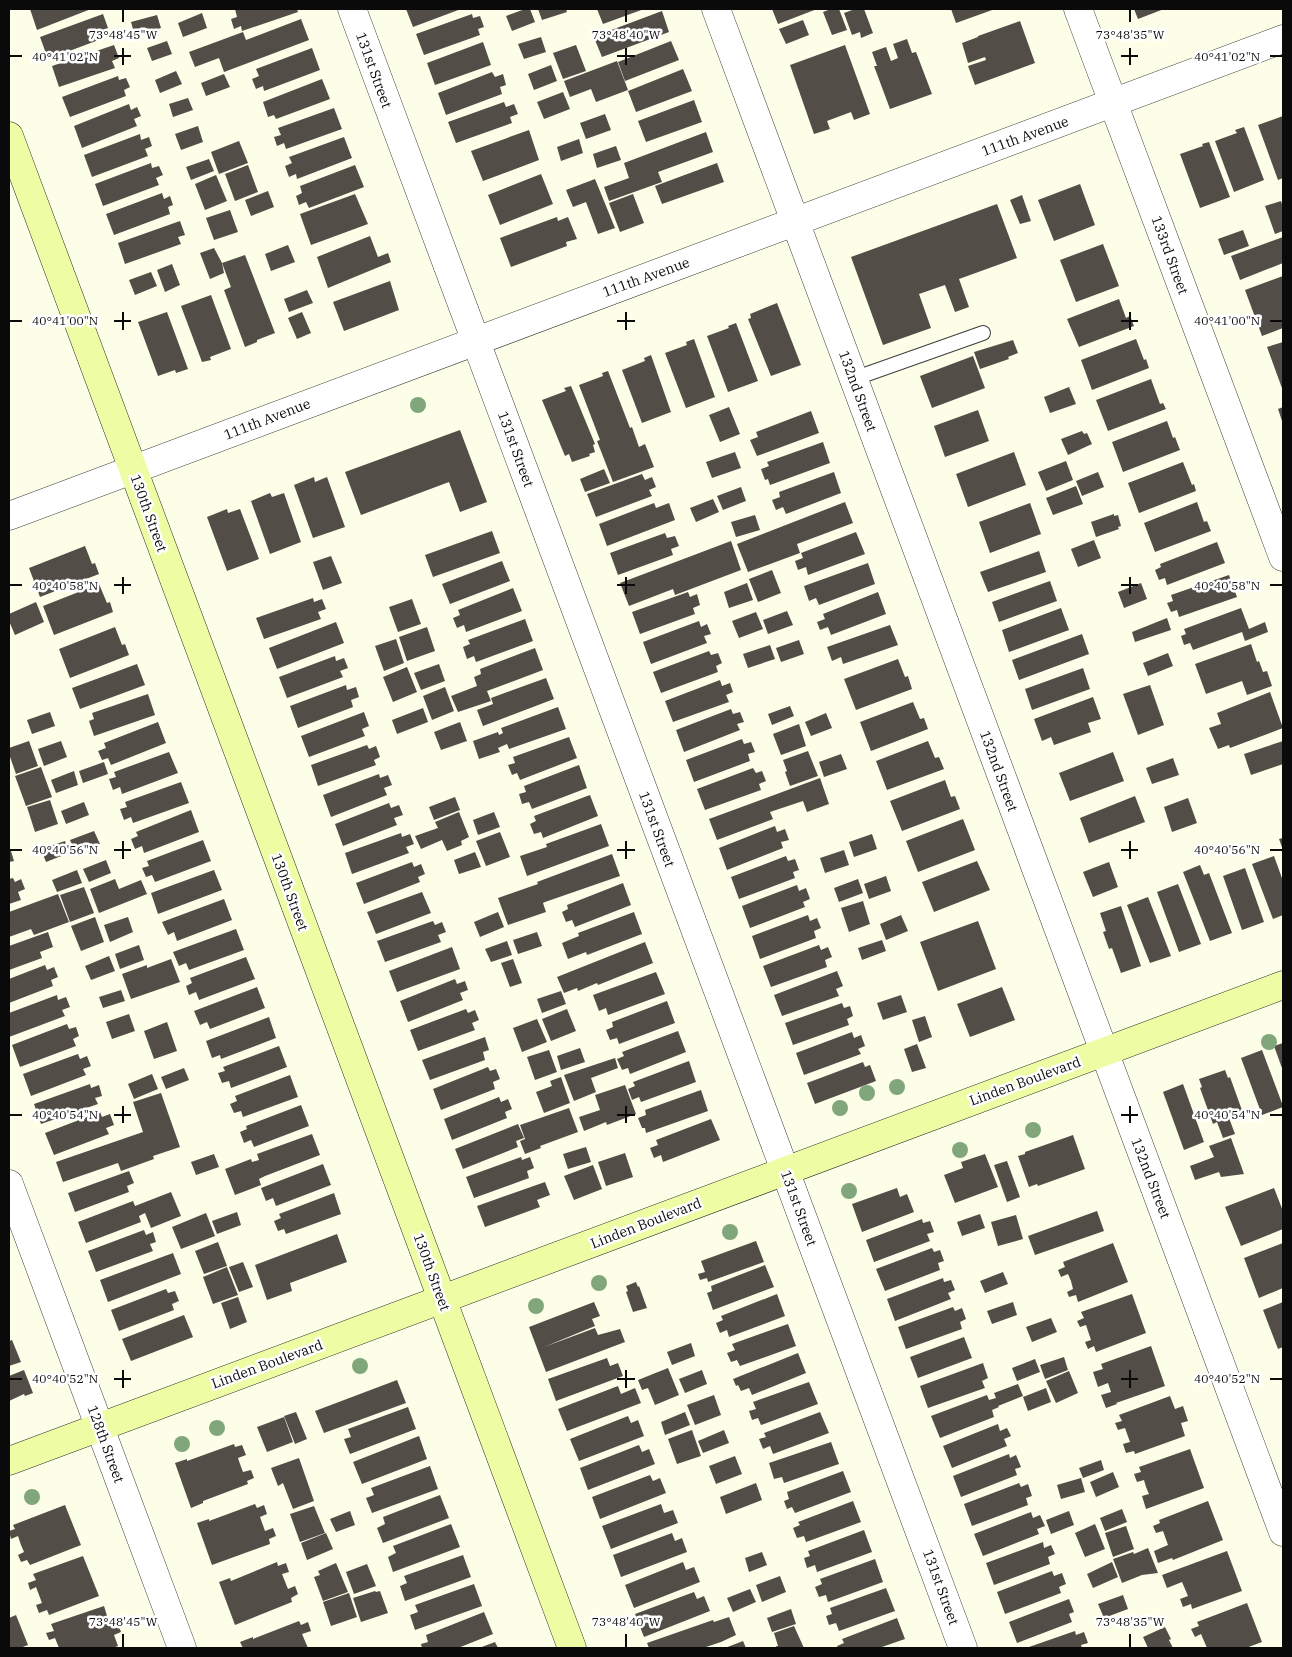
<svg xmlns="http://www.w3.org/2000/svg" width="1292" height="1657" font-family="'IBM Plex Serif',serif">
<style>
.building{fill:#524e47}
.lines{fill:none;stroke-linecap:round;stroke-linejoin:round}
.lane-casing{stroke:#3d3d3d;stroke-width:16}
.street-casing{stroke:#3d3d3d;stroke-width:29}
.secondary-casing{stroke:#2c2c2c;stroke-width:29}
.lane{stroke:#fff;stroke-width:14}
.street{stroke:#fff;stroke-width:28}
.secondary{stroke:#eefca4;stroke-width:28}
.tree{fill:#82a67b}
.ticks{fill:none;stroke:#0a0a0a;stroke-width:2}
.labels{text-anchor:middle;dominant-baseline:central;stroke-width:5;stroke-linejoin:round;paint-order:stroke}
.street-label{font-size:14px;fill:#0a0a0a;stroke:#fff}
.ticks-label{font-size:12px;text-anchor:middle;fill:#0a0a0a;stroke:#fff;stroke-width:5;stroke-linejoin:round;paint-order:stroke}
</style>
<rect width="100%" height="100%" fill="#fcfee7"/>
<g class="building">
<path d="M30,9H91L37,30Z"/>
<path d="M235,9H297L298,12L242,31L241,26L234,29L231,19L237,17Z"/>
<path d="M406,9H461L413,27Z"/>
<path d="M525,9H530L535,22L512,31L506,16Z"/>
<path d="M538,9H566L567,12L542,20Z"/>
<path d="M597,9H644L603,24Z"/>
<path d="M772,9H817L778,24Z"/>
<path d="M831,9H839L847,30L832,35L823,12Z"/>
<path d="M855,9H864L873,33L861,38L860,32L852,35L844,13Z"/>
<path d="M951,9H995L956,23Z"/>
<path d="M1134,9H1164L1138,19Z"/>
<path d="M662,11L669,32L602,57L595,40L607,35L606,32Z"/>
<path d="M202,13L207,28L183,37L178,23Z"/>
<path d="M103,14L108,28L101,31L104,38L48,59L40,37Z"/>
<path d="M472,14L473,18L480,16L484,27L478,29L480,35L424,55L416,34Z"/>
<path d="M157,15L161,28L135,36L131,22Z"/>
<path d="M301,19L309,40L224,72L219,58L195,67L189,52L243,32L246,40Z"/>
<path d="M803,20L809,35L786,44L779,29Z"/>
<path d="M1020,21L1035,63L975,85L968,66L986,60L985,57L968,63L962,43L978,37V36Z"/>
<path d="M541,37L546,52L524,59L518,44Z"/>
<path d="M907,39L912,53L916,52L932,94L890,109L874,66H877L872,52L886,47L891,61L898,58L893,44Z"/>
<path d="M167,41L172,54L152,61L147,48Z"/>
<path d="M671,41L679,60L625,81L618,62Z"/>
<path d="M483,42L491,65L435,85L427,63Z"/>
<path d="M114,45L119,58L112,61L115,68L59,87L52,66Z"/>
<path d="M576,45L586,71L563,79L553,53Z"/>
<path d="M845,45L870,114L854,120L851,112L827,121L830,129L814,134L790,65Z"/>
<path d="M312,48L320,70L264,91L263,86L256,89L252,79L259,76L256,69Z"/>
<path d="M617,61L628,90L596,102L591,89L570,97L564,81Z"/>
<path d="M551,65L557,81L534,90L528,74Z"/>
<path d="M683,69L692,91L636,112L628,91Z"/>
<path d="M176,71L182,84L160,93L155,80Z"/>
<path d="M492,72L495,77L503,74L506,85L500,87L502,94L446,115L438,93Z"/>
<path d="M224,74L230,87L206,96L201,83Z"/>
<path d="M118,76L119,80L126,78L130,87L124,90L126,96L70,117L62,97Z"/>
<path d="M322,79L330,99L276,119L274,115L268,117L263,102Z"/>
<path d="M563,92L570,109L544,119L537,102Z"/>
<path d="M188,98L193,110L173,117L169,104Z"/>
<path d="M694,100L702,122L646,142L638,121Z"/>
<path d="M504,102L506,107L514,104L518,114L510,117L512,123L456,143L448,122Z"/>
<path d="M129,104L131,110L137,107L141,116L134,119L137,126L82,148L74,126Z"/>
<path d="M334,108L342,129L286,149L284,143L277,146L274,137L281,135L278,128Z"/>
<path d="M605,114L611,130L586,139L580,123Z"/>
<path d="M1283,116V178L1278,180L1258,125Z"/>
<path d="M198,126L203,142L181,150L175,134Z"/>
<path d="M1244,127L1264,180L1234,192L1215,141L1237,133L1235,130Z"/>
<path d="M529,130L539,160L483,181L471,151Z"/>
<path d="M706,132L713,152L658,172L662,182L609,201L604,187L629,178L624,163Z"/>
<path d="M140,134L141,140L149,137L152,146L145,149L148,156L92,177L84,155Z"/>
<path d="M344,137L352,158L297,179L296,174L289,177L285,166L292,163L289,157Z"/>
<path d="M579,139L583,153L561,161L557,147Z"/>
<path d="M239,141L248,163L219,174L211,152Z"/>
<path d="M1209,142L1230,197L1200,208L1180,154L1203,146L1202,144Z"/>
<path d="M616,146L621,160L597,168L593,154Z"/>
<path d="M209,159L214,171L191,180L186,167Z"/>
<path d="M151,163L152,168L159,166L163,175L156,178L159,185L103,206L95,184Z"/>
<path d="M717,163L724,182L662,204L655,186Z"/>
<path d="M248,165L258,192L235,201L225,174Z"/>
<path d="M355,165L364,187L309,208L306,202L299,205L296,196L302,193L300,186Z"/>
<path d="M541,174L553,204L500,225L488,195Z"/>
<path d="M216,175L227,201L205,210L195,184Z"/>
<path d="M595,179L615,228L598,234L586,202L573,207L566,190Z"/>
<path d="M1080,184L1095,225L1054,241L1038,200Z"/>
<path d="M268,191L274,207L251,216L245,200Z"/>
<path d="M162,193L164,199L170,196L173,205L168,207L170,214L114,235L106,214Z"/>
<path d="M355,194L368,224L311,245L300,214Z"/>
<path d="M633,194L644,223L620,232L609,203Z"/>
<path d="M1022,195L1031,221L1020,224L1010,200Z"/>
<path d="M1281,201L1283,207V231L1275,234L1265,206Z"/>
<path d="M997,204L1017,258L959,279L969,307L955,312L945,285L919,294L931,328L883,345L851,257Z"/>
<path d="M230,210L238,232L214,240L206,218Z"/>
<path d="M557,217L558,221L568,217L577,239L566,242L567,246L511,267L500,238Z"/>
<path d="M180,221L185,235L178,237L181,244L125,264L118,243Z"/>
<path d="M1243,230L1249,246L1224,255L1218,239Z"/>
<path d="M370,236L378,257L388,253L391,262L328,288L317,257Z"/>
<path d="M1283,237V263L1240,280L1231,256Z"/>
<path d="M1103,244L1119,286L1076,302L1060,260Z"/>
<path d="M288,245L295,262L271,271L265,254Z"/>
<path d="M214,248L222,263L224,273L210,279L200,253Z"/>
<path d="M245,255L275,333L257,340V342L245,347L224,290L231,287L222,263Z"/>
<path d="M172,264L180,285L165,292L157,270Z"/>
<path d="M151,272L157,286L135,295L129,280Z"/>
<path d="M1283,276V328L1262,336L1245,290Z"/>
<path d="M390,281L399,310L344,331L333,302Z"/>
<path d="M307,290L313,303L289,312L284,299Z"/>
<path d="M211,295L231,349L210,357L211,360L202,362L181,306Z"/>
<path d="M1119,299L1126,318L1130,316L1134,326L1079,347L1067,319Z"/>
<path d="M777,303L801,365L771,376L748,319L751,318L750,314Z"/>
<path d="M167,312L188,369L176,373L175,370L158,376L138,322Z"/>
<path d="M302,312L311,333L297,339L288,318Z"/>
<path d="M736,323L758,381L728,392L707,336L729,328L728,326Z"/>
<path d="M694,339L715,397L686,408L665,353L687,345L686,342Z"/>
<path d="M1136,339L1144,360L1146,359L1149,368L1092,390L1081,360Z"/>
<path d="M1013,340L1018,353L1008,357L1009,359L980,369L974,352Z"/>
<path d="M1283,342V391L1267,347Z"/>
<path d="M651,355L671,412L642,423L622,370L645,361L644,358Z"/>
<path d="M973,356L985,388L932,408L920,376Z"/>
<path d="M608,371L630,428L632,427L639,447L645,444L654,467L613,482L597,441L600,440L579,385L603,376L602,373Z"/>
<path d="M1151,379L1160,404L1163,403L1166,409L1108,431L1096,400Z"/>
<path d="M571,386L595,444L593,445L595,452L589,454L590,456L572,462L569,454L565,456L542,400L566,391L564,388Z"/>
<path d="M1069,387L1076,404L1050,413L1044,397Z"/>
<path d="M729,407L740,434L720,442L709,415Z"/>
<path d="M1283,407V424L1278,409Z"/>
<path d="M978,410L989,441L945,457L934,426Z"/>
<path d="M811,411L819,433L757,456L750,440L758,437L756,432Z"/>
<path d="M1167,421L1173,438L1175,437L1180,450L1123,472L1112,442Z"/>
<path d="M460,430L487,502L460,512L449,482L361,515L345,472Z"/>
<path d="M1082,431L1084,434L1087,433L1092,444L1068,455L1061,439Z"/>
<path d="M823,442L830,463L770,485L768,479L765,480L761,469L769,466L767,462Z"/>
<path d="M735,452L741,468L712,478L706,462Z"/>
<path d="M1014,452L1026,485L968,507L956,474Z"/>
<path d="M1066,461L1073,480L1046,491L1038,472Z"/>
<path d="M1183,462L1192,485L1194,484L1196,491L1139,513L1128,483Z"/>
<path d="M604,469L610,483L585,492L580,479Z"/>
<path d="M834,472L841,493L786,514L783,507L776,510L772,500L780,497L779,492Z"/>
<path d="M1098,472L1104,487L1082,496L1076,481Z"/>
<path d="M642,474L645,480L652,477L656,487L649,490L652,496L596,517L587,494Z"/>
<path d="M314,477L315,482L327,477L345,527L313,538L294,485Z"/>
<path d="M1076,486L1083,504L1053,515L1046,498Z"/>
<path d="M741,487L746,501L723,510L717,496Z"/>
<path d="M270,493L272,497L284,493L301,542L270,554L251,501Z"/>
<path d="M713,499L719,512L696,522L690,508Z"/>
<path d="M845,502L853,523L797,544L800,553L748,572L737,544Z"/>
<path d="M1197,502L1204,522L1207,521L1211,531L1155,552L1144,523Z"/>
<path d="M654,503L656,508L669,503L675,520L607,546L599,524Z"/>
<path d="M1030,503L1041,534L990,553L979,522Z"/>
<path d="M227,509L228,513L240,509L259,559L227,571L207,517Z"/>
<path d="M1114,514V516L1118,515L1121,526L1118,527L1119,529L1096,537L1091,522Z"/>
<path d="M755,515L760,530L736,537L731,522Z"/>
<path d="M492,531L500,553L433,577L425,555Z"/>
<path d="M856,532L865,554L808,575L806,567L798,570L795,561L803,558L801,553Z"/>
<path d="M665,533L667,538L675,536L679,546L671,549L673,555L618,575L610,553Z"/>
<path d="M1094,540L1101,558L1078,567L1071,549Z"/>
<path d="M731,541L741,570L675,595L673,589L629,606L620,583Z"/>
<path d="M1217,542L1225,563L1167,585L1165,578L1159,580L1155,570L1161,567L1160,564Z"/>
<path d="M85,546L92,564L95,563L99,574L40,597L29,568Z"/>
<path d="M1039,551L1046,572L988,592L980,572Z"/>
<path d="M331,556L342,583L323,590L313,562Z"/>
<path d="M502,561L510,581L450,604L442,584Z"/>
<path d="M868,563L875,584L819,605L816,598L809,601L804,586Z"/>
<path d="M772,570L781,593L758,602L749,579Z"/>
<path d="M1229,575L1237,597L1179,617L1177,610L1171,612L1167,603L1173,601L1171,595Z"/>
<path d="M1050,581L1057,601L999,622L992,602Z"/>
<path d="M747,583L753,600L729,608L724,592Z"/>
<path d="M1141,583L1147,599L1124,608L1118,592Z"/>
<path d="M99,584L107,603L110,602L113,612L54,635L43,606Z"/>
<path d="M513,588L522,611L466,632L464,625L457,628L453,618L460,615L458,610Z"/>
<path d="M688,592L690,597L697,594L700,605L693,608L695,614L640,634L632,612Z"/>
<path d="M878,592L886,614L831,635L828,627L820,630L817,622L825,619L823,614Z"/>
<path d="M313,598L314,602L322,599L326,609L318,612L321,619L264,639L256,618Z"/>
<path d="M412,599L421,624L398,632L389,607Z"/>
<path d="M36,602L44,622L15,635L9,621V614Z"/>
<path d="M1061,608L1069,630L1009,652L1002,630Z"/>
<path d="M1241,608L1249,629L1265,622L1268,632L1245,641L1242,632L1193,650L1190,643L1184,645L1181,636L1186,634L1184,629Z"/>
<path d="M787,611L793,625L768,634L763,620Z"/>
<path d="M756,612L763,629L739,638L732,621Z"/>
<path d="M1167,618L1171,630L1135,642L1132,632Z"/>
<path d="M525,619L533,641L476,662L474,656L467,659L463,647L470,644L468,640Z"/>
<path d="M699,621L701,627L707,624L711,634L704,636L707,643L651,664L643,642Z"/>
<path d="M336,622L344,643L277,669L269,648Z"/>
<path d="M890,625L898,645L843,664L841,657L832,661L827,647Z"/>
<path d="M115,627L122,645L125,644L129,655L70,678L59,649Z"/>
<path d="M427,627L435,651L407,661L399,637Z"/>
<path d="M1082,634L1089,654L1019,680L1012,660Z"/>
<path d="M396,639L404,663L384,671L375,646Z"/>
<path d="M799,640L804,654L781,662L776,648Z"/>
<path d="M1251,644L1257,662L1259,661L1263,672L1267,671L1272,686L1247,695L1242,681L1206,694L1195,664Z"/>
<path d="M770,645L775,659L748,668L743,654Z"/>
<path d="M535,648L543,670L487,691L491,701L458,712L451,696L477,686L474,677L481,674L480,669Z"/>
<path d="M709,651L711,655L718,653L722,663L716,666L718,672L661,693L653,672Z"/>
<path d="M1168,653L1173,666L1148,676L1143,663Z"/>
<path d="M335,656L336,661L344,658L348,668L340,671L343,677L287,698L279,677Z"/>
<path d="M898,659L905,677L908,676L912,689L856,710L844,679Z"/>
<path d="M137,664L145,685L80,709L72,688Z"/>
<path d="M439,664L445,681L421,690L414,673Z"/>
<path d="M407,667L417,692L393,702L383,677Z"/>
<path d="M1083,668L1090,689L1032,710L1025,689Z"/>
<path d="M546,678L554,699L483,726L477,710L493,704L491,698Z"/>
<path d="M720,680L722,686L730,683L733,692L726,695L729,702L673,722L665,701Z"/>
<path d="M346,685L347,690L356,687L359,697L351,700L353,707L298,728L290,706Z"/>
<path d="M1150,685L1164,725L1138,735L1123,694Z"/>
<path d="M445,687L454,711L432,720L423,696Z"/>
<path d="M1270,692L1283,728L1230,748L1229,745L1218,749L1209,728L1221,724L1217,713Z"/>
<path d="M148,694L155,715L94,736L89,721L94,719L92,713Z"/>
<path d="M1093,697L1101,719L1088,723L1091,732L1054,745L1051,737L1042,741L1034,719Z"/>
<path d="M913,702L920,719L924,718L928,729L871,751L860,722Z"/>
<path d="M790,706L794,716L772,725L768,714Z"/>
<path d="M558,707L566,729L509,749L507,744L498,748L500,752L479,759L473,741L498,732L499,735L503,733L501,728Z"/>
<path d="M423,708L428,722L397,734L392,720Z"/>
<path d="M731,709L733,714L740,712L744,722L737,724L740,730L684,752L676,730Z"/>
<path d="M50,712L55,726L32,734L27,720Z"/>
<path d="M364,712L369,726L362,729L365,736L309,757L301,736Z"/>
<path d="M826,713L832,728L811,736L805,722Z"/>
<path d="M158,722L166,743L111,765L108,758L102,760L98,751L106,748L104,743Z"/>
<path d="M460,722L467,741L441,750L434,732Z"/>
<path d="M799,724L806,746L781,755L773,734Z"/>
<path d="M569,737L577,758L520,780L517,773L512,775L508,765L515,763L513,757Z"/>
<path d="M742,739L744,744L751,742L755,752L748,754L750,761L694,782L686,760Z"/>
<path d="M29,741L38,766L16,774L9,754V748Z"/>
<path d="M61,741L67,757L44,766L38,749Z"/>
<path d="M928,741L935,758L939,757L944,769L887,790L876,761Z"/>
<path d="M1283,741V764L1251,775L1244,754Z"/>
<path d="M367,745L369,749L376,746L380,757L374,760L376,765L318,786L311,765Z"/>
<path d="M808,751L818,776L790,786L785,772L787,771L783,760Z"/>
<path d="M169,752L178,773L122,794L120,787L113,790L109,779L116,777L114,772Z"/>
<path d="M1113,752L1124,781L1070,801L1059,773Z"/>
<path d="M841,754L847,769L824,777L819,762Z"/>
<path d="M1173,758L1179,775L1152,784L1146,768Z"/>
<path d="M104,762L108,774L83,783L79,771Z"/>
<path d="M579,765L587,788L532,809L529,802L522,804L519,794L526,792L524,786Z"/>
<path d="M41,767L52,797L26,806L15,776Z"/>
<path d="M753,768L756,773L762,771L766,781L759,784L761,790L705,810L697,789Z"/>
<path d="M74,771L78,785L56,793L51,780Z"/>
<path d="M379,774L380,778L388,775L392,785L384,788L387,795L331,817L323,795Z"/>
<path d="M820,778L829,804L807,812L803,801L770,812L773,819L717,840L709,819Z"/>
<path d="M945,780L951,797L955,796L960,809L902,831L890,801Z"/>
<path d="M181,782L189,803L133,823L131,817L124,820L120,809L127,807L125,802Z"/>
<path d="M590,795L598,816L543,838L541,832L534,834L530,824L536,821L534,816Z"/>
<path d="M1135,796L1145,822L1089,843L1080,818Z"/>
<path d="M455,797L460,810L434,820L429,807Z"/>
<path d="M1188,798L1197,823L1172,832L1164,807Z"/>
<path d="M50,800L58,824L35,832L27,807Z"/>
<path d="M84,802L89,815L66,824L61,811Z"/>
<path d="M389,803L391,808L399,805L403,815L394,818L397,825L343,846L335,824Z"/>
<path d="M191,810L199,832L144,853L142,846L135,849L131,839L138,836L136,832Z"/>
<path d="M459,812L469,837L461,841L462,845L447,851L442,840L421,849L415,836L438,828L435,822Z"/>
<path d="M494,812L500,827L478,835L473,820Z"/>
<path d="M963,819L975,850L918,872L906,841Z"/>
<path d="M601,824L609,846L527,876L520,856L547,847L546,844Z"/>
<path d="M775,826L777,832L785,829L789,840L781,842L783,848L727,870L719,848Z"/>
<path d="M94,831L100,844L76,853L70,840Z"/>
<path d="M500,832L510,857L486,866L476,841Z"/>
<path d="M401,833L402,837L410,834L414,844L406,847L409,853L352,874L345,853Z"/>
<path d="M872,834L877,849L854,857L849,842Z"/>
<path d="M1283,838V850L1279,839Z"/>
<path d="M203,840L211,861L155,882L152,875L146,877L142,868L149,866L147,861Z"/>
<path d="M65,841L69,853L46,862L41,849Z"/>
<path d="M844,850L849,865L825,873L820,858Z"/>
<path d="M9,851H11L14,861L9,862Z"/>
<path d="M475,852L481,867L459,874L454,860Z"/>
<path d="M612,854L620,876L545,902L543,903L546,912L508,925L498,898L538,884L537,882Z"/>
<path d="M786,856L788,861L795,859L799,870L793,872L795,878L739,899L731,877Z"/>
<path d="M1274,856L1283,881V915L1273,919L1252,864Z"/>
<path d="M106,860L111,873L89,882L83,869Z"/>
<path d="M977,861L990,890L934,912L922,882Z"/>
<path d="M412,862L414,867L421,864L425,874L418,877L420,882L364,904L356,883Z"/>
<path d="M1109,862L1118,887L1093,897L1083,872Z"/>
<path d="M1200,865L1204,875L1209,873L1232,933L1210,941L1183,872Z"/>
<path d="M1245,868L1264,922L1242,930L1223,876Z"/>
<path d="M77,870L82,883L57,892L52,880Z"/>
<path d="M214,870L222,890L158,914L151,893Z"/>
<path d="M886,876L891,891L869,899L864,884Z"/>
<path d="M13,878L15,882L21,879L25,889L18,892L21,900L9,904V879Z"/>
<path d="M115,879L119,889L141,880L147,894L99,913L90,889Z"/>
<path d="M858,879L863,893L839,902L834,888Z"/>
<path d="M623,883L631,905L575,927L572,920L566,922L562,912L568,909L567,905Z"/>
<path d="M1178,884L1201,944L1179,952L1157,892Z"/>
<path d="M797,885L799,891L806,888L810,899L803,902L805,907L750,928L742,906Z"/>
<path d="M84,887L94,913L70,922L60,895Z"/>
<path d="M422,892L431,913L376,934L367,912Z"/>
<path d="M58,894L69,922L34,935L31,929L9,937V912Z"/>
<path d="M1148,897L1171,956L1150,963L1127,905Z"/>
<path d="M224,899L232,920L177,941L174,932L168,935L162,922Z"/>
<path d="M863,901L870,924L849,932L841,908Z"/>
<path d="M1121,906L1141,966L1121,973L1112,948L1109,949L1103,932L1106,931L1100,913Z"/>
<path d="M498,912L504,927L480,937L474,922Z"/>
<path d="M634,912L642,934L587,955L586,952L568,959L562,943L579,936L578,933Z"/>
<path d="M808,915L810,921L817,918L821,928L814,931L816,938L760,959L752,936Z"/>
<path d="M901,915L908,931L886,940L880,924Z"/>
<path d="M95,917L104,942L81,951L71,926Z"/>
<path d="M128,917L133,932L110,942L104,925Z"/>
<path d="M433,921L435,925L442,922L446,932L438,935L441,942L385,962L377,941Z"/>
<path d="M978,921L996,969L938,991L920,942Z"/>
<path d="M236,929L244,950L189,970L186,963L179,966L173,952Z"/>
<path d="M48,932L53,947L40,952L42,958L9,970V946Z"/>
<path d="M537,932L542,946L518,954L513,940Z"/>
<path d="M882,940L886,951L862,960L858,948Z"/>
<path d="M507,941L512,955L491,962L485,949Z"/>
<path d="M645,942L653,963L598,985L597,983L578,991L577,988L564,993L557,977Z"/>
<path d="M139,945L144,960L120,969L115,954Z"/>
<path d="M819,945L821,950L828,947L832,957L825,960L827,967L771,987L763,966Z"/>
<path d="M452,947L460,969L397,992L389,971Z"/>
<path d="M109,956L115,971L91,980L85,966Z"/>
<path d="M246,957L255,979L199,1000L196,992L189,995L186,986L192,983L190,978Z"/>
<path d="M171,959L180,982L131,999L122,974L147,965V968Z"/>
<path d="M513,959L522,983L510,987L501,963Z"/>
<path d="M45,965L47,970L54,967L58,977L51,980L53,986L9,1003V979Z"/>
<path d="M837,971L843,986L836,989L839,996L782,1016L774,995Z"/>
<path d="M656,972L665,994L608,1015L606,1008L599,1011L593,995Z"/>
<path d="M455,979L457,984L465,981L468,990L460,993L463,1000L408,1022L400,1001Z"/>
<path d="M257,987L265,1008L210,1029L207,1022L200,1025L194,1011Z"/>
<path d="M1002,987L1015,1020L970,1037L957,1004Z"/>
<path d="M121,990L125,1001L103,1008L99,997Z"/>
<path d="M561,991L566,1004L542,1013L537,999Z"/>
<path d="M57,995L58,1000L66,997L70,1007L62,1010L65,1016L9,1037V1013Z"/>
<path d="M901,995L907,1012L883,1020L877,1003Z"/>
<path d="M667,1001L675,1023L619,1044L617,1038L610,1040L606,1030L613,1027L612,1022Z"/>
<path d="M842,1003L844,1008L850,1006L853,1016L847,1019L849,1025L793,1045L785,1023Z"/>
<path d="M466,1009L468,1013L475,1010L479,1020L472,1023L475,1030L418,1051L410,1030Z"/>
<path d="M567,1009L576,1031L551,1041L542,1019Z"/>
<path d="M129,1014L135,1031L112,1039L106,1022Z"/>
<path d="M925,1016L932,1037L919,1042L912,1020Z"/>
<path d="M269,1017L276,1038L221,1059L220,1055L212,1058L206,1041Z"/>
<path d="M537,1019L547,1042L522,1052L513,1028Z"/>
<path d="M167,1022L177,1051L154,1059L144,1031Z"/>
<path d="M67,1024L69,1029L76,1027L79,1036L73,1039L76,1046L20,1067L12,1045Z"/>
<path d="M678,1031L686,1052L630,1074L628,1068L622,1070L617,1059L624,1056L622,1052Z"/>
<path d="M852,1032L854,1038L861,1035L865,1046L858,1049L861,1054L804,1075L796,1053Z"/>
<path d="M485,1037L489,1050L483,1052L485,1060L430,1080L422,1060Z"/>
<path d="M1283,1043V1071L1274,1046Z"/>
<path d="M917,1044L926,1068L912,1072L904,1049Z"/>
<path d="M279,1046L287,1067L231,1088L229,1081L222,1083L218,1073L225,1071L223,1067Z"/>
<path d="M580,1048L585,1062L561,1070L557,1056Z"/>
<path d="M549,1050L557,1072L535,1080L527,1057Z"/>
<path d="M1262,1050L1283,1106V1107L1262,1115L1241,1058Z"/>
<path d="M78,1054L80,1059L87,1056L91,1066L83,1069L86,1075L31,1096L23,1074Z"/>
<path d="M615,1058L618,1068L591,1078L596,1092L574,1101L564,1075Z"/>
<path d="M689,1061L696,1082L641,1102L639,1097L632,1100L628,1089L635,1086L633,1082Z"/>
<path d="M863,1062L865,1067L870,1065L876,1081L815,1104L807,1083Z"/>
<path d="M488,1067L490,1071L496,1069L500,1079L493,1082L495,1089L441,1110L433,1089Z"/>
<path d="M184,1068L189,1080L166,1089L161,1077Z"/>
<path d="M1225,1070L1228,1078L1230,1077L1243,1113L1229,1118L1235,1134L1223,1138L1217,1122L1213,1124L1200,1088L1202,1087L1199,1079Z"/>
<path d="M152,1074L158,1089L134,1099L128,1084Z"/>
<path d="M290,1075L298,1097L243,1117L241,1111L234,1113L230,1104L237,1101L235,1096Z"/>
<path d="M561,1077L570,1103L544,1113L536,1092L552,1086L550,1081Z"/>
<path d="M90,1084L91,1088L99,1085L102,1096L95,1098L98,1104L41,1124L34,1104Z"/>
<path d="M1183,1084L1204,1142L1184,1150L1163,1092Z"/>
<path d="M625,1085L636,1114L607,1125L606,1122L584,1131L579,1117L600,1110L595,1095Z"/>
<path d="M701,1090L708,1111L646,1133L645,1128H642L638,1118L646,1115L645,1110Z"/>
<path d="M161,1093L180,1147L153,1156L154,1159L121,1171L118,1163L63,1182L56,1162L143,1132L133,1102Z"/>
<path d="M499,1097L501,1102L508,1099L512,1109L505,1112L507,1118L452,1140L444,1119Z"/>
<path d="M301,1105L309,1126L254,1147L251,1140L244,1143L240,1132L247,1129L246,1126Z"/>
<path d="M569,1108L578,1132L540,1146L541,1148L525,1154L520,1141L525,1139L520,1125Z"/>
<path d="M100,1112L102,1117L110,1114L114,1125L106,1128L109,1134L54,1155L45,1133Z"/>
<path d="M711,1119L720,1140L663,1162L661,1155L654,1158L650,1148L658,1145L656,1140Z"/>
<path d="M518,1124L524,1138L516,1141L518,1147L463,1169L455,1149Z"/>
<path d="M312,1134L320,1155L265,1176L259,1179L261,1185L235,1195L225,1169L251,1159L252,1162L259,1160L257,1154Z"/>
<path d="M1073,1135L1085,1169L1038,1186L1037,1184L1029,1187L1018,1156L1025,1154V1152Z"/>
<path d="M1231,1138L1244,1174L1221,1177L1219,1172L1195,1180L1190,1166L1214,1157L1209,1146Z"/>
<path d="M586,1147L591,1162L568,1169L563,1154Z"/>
<path d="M625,1153L633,1177L606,1186L598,1162Z"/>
<path d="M214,1154L219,1167L196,1175L191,1162Z"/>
<path d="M985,1154L998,1187L955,1203L944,1175L963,1168L961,1162Z"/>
<path d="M521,1157L522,1160L530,1157L534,1168L527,1171L529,1178L474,1198L466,1177Z"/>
<path d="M1007,1161L1020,1197L1007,1202L994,1165Z"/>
<path d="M323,1164L331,1185L276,1206L273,1198L266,1201L261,1188Z"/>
<path d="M593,1165L602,1189L574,1200L564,1176Z"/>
<path d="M129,1171L134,1183L127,1186L129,1192L75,1212L68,1193Z"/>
<path d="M545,1182L550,1195L537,1200L540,1207L485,1227L477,1206Z"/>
<path d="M897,1188L900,1197L907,1194L914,1212L862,1232L852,1204Z"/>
<path d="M1274,1188L1283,1211V1229L1241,1246L1225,1207Z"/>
<path d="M171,1192L181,1216L151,1228L145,1213L139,1216L141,1222L86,1243L78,1222L133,1201L135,1206Z"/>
<path d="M334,1193L341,1214L286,1234L284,1229L278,1231L274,1221L281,1218L279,1214Z"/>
<path d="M1097,1211L1104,1231L1035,1255L1028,1236Z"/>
<path d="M237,1212L241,1225L217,1234L212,1221Z"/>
<path d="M206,1213L215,1236L181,1249L172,1227Z"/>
<path d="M980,1214L985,1228L962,1236L957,1222Z"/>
<path d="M1016,1215L1023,1239L998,1246L991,1222Z"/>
<path d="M922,1219L923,1223L930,1221L934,1232L927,1234L930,1241L874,1262L866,1240Z"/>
<path d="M144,1230L146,1235L153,1232L156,1242L150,1244L153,1251L96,1272L88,1251Z"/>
<path d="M337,1234L347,1262L290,1283L292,1291L267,1300L255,1265Z"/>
<path d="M756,1241L764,1262L708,1282L707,1278L700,1280L698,1274L705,1272L701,1261Z"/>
<path d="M218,1242L227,1266L204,1274L195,1251Z"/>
<path d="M1113,1243L1128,1282L1078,1302L1076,1295L1069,1297L1067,1292L1073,1289L1071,1281L1068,1274L1061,1277L1058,1270L1065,1267L1063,1262Z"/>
<path d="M1283,1243V1288L1259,1298L1244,1258Z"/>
<path d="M932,1248L934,1252L940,1250L944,1261L938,1263L940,1270L885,1291L876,1269Z"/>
<path d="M173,1253L181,1274L108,1302L100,1280Z"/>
<path d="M243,1262L253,1287L239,1292L229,1267Z"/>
<path d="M765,1265L774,1287L713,1310L707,1293L712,1291L711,1286Z"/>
<path d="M227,1267L238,1295L213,1304L203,1277Z"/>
<path d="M1003,1272L1008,1284L985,1293L980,1281Z"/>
<path d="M943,1278L944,1282L951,1280L955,1290L948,1293L951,1299L895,1321L887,1299Z"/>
<path d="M636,1282L638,1287L639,1286L647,1308L633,1312L626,1292L628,1291L626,1286Z"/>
<path d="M166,1289L168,1293L175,1291L179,1301L172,1304L174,1310L119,1331L111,1310Z"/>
<path d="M777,1294L785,1316L729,1337L727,1330L720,1333L716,1323L723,1320L721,1316Z"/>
<path d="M1132,1294L1146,1333L1096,1352L1094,1346L1088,1349L1085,1342L1091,1340L1086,1325L1080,1327L1077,1321L1084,1318L1081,1312Z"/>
<path d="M238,1297L247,1322L230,1329L221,1303Z"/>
<path d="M594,1302L600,1316L592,1319L595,1326L544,1347L595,1328L598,1335L620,1329L625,1342L546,1372L529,1327Z"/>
<path d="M1013,1302L1017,1315L992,1324L987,1311Z"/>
<path d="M1283,1302V1347L1278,1349L1263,1310Z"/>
<path d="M953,1307L955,1311L962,1308L966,1319L960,1322L962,1329L906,1349L898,1327Z"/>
<path d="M184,1315L193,1337L131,1361L122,1339Z"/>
<path d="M1051,1318L1057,1332L1032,1342L1026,1327Z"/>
<path d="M788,1324L796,1346L740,1366L737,1360L731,1362L727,1353L735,1350L732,1344Z"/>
<path d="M964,1337L972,1358L918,1378L910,1357Z"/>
<path d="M12,1340L21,1362L9,1366V1341Z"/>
<path d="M691,1343L695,1356L672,1365L667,1352Z"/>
<path d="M1151,1346L1165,1386L1116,1403L1117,1404L1106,1408L1101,1395L1111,1392L1108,1383L1098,1387L1093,1372L1103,1369L1101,1364Z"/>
<path d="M798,1353L806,1373L752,1395L749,1388L741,1391L738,1385L736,1386L733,1379Z"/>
<path d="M1064,1357L1068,1370L1045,1379L1040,1365Z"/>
<path d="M607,1358L610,1366L618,1363L623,1376L556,1401L548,1379Z"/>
<path d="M1035,1359L1040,1372L1017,1381L1012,1368Z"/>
<path d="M983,1363L988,1378L982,1381L985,1388L928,1408L920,1386Z"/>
<path d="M668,1368L679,1395L655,1405L648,1388L642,1390L638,1380Z"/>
<path d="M24,1370L33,1393L25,1396L24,1394L9,1401V1376Z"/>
<path d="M702,1370L707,1384L685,1393L679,1379Z"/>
<path d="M1069,1371L1078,1393L1056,1403L1046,1381Z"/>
<path d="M397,1380L406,1403L324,1433L315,1411Z"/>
<path d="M809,1382L818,1404L761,1425L758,1418L752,1420L749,1411L756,1409L753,1402Z"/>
<path d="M1018,1384L1023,1396L998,1406L999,1407L992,1410L994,1417L940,1438L931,1416L987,1395L989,1400L996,1398L994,1393Z"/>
<path d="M618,1386L621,1394L635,1388L641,1403L567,1431L558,1409Z"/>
<path d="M1046,1388L1051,1402L1028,1411L1023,1397Z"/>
<path d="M714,1395L721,1415L695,1425L687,1405Z"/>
<path d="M1170,1396L1175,1409L1183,1406L1188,1421L1181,1423L1185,1436L1135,1454L1134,1451L1126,1453L1123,1444L1130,1442L1125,1428L1118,1430L1115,1423L1122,1421L1119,1415Z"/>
<path d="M408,1407L416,1429L350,1454L344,1439L351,1437L348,1429Z"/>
<path d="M296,1412L307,1439L295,1444L284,1416Z"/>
<path d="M685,1412L690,1425L665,1435L661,1422Z"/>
<path d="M820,1412L829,1433L773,1454L770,1446L763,1449L759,1439L766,1437L764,1433Z"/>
<path d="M628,1416L631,1423L638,1420L644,1436L579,1461L570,1439Z"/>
<path d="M284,1417L293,1442L267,1452L257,1427Z"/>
<path d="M998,1424L1000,1431L1007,1428L1011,1436L1004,1439L1007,1446L952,1468L943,1446Z"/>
<path d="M692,1430L701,1456L677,1464L668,1439Z"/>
<path d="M724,1430L729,1443L703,1453L698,1441Z"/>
<path d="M419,1436L427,1459L362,1484L353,1462Z"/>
<path d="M831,1442L839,1464L784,1483L782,1477L774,1479L769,1463Z"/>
<path d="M234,1444L235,1447L242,1445L246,1455L238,1458L240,1464L243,1472L251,1470L254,1478L247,1481L248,1484L203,1501V1503L191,1508L175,1463L187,1459V1461Z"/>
<path d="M639,1445L642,1452L649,1449L655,1464L588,1490L580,1468Z"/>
<path d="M1190,1449L1204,1488L1146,1509L1142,1496L1149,1494L1146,1487L1144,1480L1137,1482L1134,1474L1141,1472L1139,1467Z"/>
<path d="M1009,1454L1010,1458L1016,1455L1021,1467L1015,1469L1017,1475L961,1497L953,1476Z"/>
<path d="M735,1456L742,1474L716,1484L709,1466Z"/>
<path d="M299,1458L314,1501L293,1509L283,1483L278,1486L271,1468Z"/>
<path d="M1101,1460L1104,1470L1083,1478L1079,1468Z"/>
<path d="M430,1466L438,1489L372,1513L366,1498L374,1495L371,1488Z"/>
<path d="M843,1471L851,1492L795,1513L792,1507L787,1509L784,1501L789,1499L787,1492Z"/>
<path d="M1113,1472L1119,1487L1096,1497L1090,1482Z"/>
<path d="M650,1475L653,1481L660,1478L666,1493L600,1519L592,1497Z"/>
<path d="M1081,1478L1085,1492L1061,1499L1057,1485Z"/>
<path d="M756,1483L762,1500L726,1514L720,1497Z"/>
<path d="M1019,1483L1021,1487L1028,1484L1032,1496L1026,1498L1028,1505L972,1526L964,1504Z"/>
<path d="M440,1495L449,1518L383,1543L377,1528L385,1524L383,1517Z"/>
<path d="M853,1501L861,1522L806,1542L804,1536L797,1538L793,1528L800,1525L798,1522Z"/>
<path d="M1208,1501L1223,1540L1173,1560L1172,1558L1158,1563L1154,1551L1168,1545L1163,1531L1156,1533L1153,1526L1160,1523L1159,1520Z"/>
<path d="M255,1504L257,1508L264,1505L267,1514L260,1517L265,1531L273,1528L276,1536L269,1539L270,1544L212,1565L197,1523L209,1519V1521Z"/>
<path d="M661,1504L664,1513L673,1510L678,1523L611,1549L602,1526Z"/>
<path d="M65,1505L81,1545L30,1565L27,1560L21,1562L18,1555L24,1552L21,1545L18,1536L11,1539L9,1531L15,1529L13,1525Z"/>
<path d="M314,1506L325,1533L300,1542L290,1514Z"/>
<path d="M1122,1509L1127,1522L1105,1531L1100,1518Z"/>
<path d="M350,1511L355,1525L336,1532L330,1519Z"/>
<path d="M1069,1511L1074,1525L1051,1534L1046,1520Z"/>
<path d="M1031,1512L1033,1518L1040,1515L1045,1526L1037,1529L1039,1534L983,1556L974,1534Z"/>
<path d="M451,1524L460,1547L393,1572L388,1557L396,1553L393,1546Z"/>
<path d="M1095,1524L1105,1549L1085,1557L1075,1533Z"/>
<path d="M1126,1526L1134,1549L1113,1557L1105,1533Z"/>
<path d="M864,1530L872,1552L817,1572L815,1565L807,1568L804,1558L810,1556L808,1551Z"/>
<path d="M326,1533L333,1549L307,1560L301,1543Z"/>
<path d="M672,1533L675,1541L682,1538L687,1552L621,1577L613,1555Z"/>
<path d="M1043,1542L1044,1548L1051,1545L1055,1554L1048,1557L1050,1564L994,1585L986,1563Z"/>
<path d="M1148,1548L1158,1573L1142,1575L1122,1583L1113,1559L1133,1552L1134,1554Z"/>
<path d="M1227,1551L1242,1591L1192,1609L1191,1604L1183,1607L1180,1599L1188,1596L1182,1582L1167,1588L1162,1575Z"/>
<path d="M762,1552L767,1565L749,1572L745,1558Z"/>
<path d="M463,1555L471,1577L405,1601L400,1586L407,1583L404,1576Z"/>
<path d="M83,1556L99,1596L49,1615L47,1610L39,1613L36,1605L42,1603L36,1587L30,1590L28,1583L36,1580L33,1574Z"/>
<path d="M875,1559L883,1582L828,1602L826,1595L819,1597L815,1587L822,1584L820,1579Z"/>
<path d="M277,1562L278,1566L286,1563L289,1572L282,1574L288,1589L295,1586L298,1594L291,1598L292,1602L235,1625L219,1582L230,1578L231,1581Z"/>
<path d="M683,1562L686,1570L694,1567L700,1582L634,1608L625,1585Z"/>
<path d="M1112,1562L1118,1577L1093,1588L1087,1574Z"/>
<path d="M336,1563L348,1592L323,1601L314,1577L320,1575L318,1571Z"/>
<path d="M367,1564L376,1586L354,1594L346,1572Z"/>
<path d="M1052,1571L1054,1576L1062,1573L1066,1584L1059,1587L1061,1593L1005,1614L997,1592Z"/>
<path d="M780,1576L786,1592L762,1602L756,1585Z"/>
<path d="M474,1584L482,1606L415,1630L410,1615L418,1612L415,1605Z"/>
<path d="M886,1588L895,1611L839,1631L836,1623L829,1625L826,1616L832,1614L830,1608Z"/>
<path d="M750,1589L756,1602L733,1612L727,1598Z"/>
<path d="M375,1591L376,1592L380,1591L388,1613L361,1622L353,1598Z"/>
<path d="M694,1592L697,1599L704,1596L710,1611L644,1637L635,1614Z"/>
<path d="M349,1593L357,1617L331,1626L323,1602Z"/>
<path d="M1123,1595L1128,1609L1104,1618L1098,1604Z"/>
<path d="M1069,1599L1074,1612L1069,1614L1072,1622L1017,1643L1009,1622Z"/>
<path d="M1247,1603L1262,1642L1246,1648H1207L1201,1634L1195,1637L1191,1629L1199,1626L1197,1622Z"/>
<path d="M104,1606L108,1619L115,1617L118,1624L121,1632L114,1635L118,1646L112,1648H59L55,1638L49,1640L46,1633L54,1631L51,1624Z"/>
<path d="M791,1609L796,1624L772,1632L767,1618Z"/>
<path d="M484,1612L493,1634L458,1648H422L421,1644L428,1642L426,1635Z"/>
<path d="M16,1615L28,1645L20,1648H9V1618Z"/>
<path d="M729,1617L736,1635L721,1642L703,1648H649L647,1643L713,1620L714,1622Z"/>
<path d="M897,1618L905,1639L879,1648H838L837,1646L844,1643L842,1639Z"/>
<path d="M299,1621L301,1625L308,1622L311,1631L302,1634L308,1648H243L240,1642L253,1637V1639Z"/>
<path d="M794,1626L804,1648H777L776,1646H778L774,1633Z"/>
<path d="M1165,1627L1171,1639L1169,1640L1173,1648H1148L1143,1637Z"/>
<path d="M1075,1631L1076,1635L1084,1632L1088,1643L1081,1645L1082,1648H1026Z"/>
<path d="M743,1641L746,1648H725Z"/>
<path d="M495,1642L498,1648H479Z"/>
</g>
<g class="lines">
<defs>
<path id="lane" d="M853,379L983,333"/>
<g id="street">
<path d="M352,9L963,1648"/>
<path d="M716,9L1283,1532"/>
<path d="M1078,9L1283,557"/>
<path d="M9,516L1283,39"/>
<path d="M9,1184L182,1648"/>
</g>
<g id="secondary">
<path d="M9,136L572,1648"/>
<path d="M9,1461L1283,985"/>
</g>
</defs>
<use href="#lane" class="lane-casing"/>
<use href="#street" class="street-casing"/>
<use href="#secondary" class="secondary-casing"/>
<use href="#lane" class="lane"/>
<use href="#street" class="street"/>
<use href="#secondary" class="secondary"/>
</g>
<g class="tree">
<circle cx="418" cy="405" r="8"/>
<circle cx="1269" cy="1042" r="8"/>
<circle cx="897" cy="1087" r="8"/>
<circle cx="867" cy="1093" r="8"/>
<circle cx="840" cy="1108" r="8"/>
<circle cx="1033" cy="1130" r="8"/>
<circle cx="960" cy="1150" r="8"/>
<circle cx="849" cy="1191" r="8"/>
<circle cx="730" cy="1232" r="8"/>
<circle cx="599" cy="1283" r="8"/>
<circle cx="536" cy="1306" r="8"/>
<circle cx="360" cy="1366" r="8"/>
<circle cx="217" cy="1428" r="8"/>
<circle cx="182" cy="1444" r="8"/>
<circle cx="32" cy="1497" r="8"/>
</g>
<path class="ticks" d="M123,10V22M626,10V22M1130,10V22M123,48V65M626,48V65M1130,48V65M10,56H22M114,56H131M617,56H635M1121,56H1138M1270,56H1282M123,312V330M626,312V330M1130,312V330M10,321H22M114,321H131M617,321H635M1121,321H1138M1270,321H1282M123,577V594M626,577V594M1130,577V594M10,585H22M114,585H131M617,585H635M1121,585H1138M1270,585H1282M123,841V859M626,841V859M1130,841V859M10,850H22M114,850H131M617,850H635M1121,850H1138M1270,850H1282M123,1106V1123M626,1106V1123M1130,1106V1123M10,1115H22M114,1115H131M617,1115H635M1121,1115H1138M1270,1115H1282M123,1370V1388M626,1370V1388M1130,1370V1388M10,1379H22M114,1379H131M617,1379H635M1121,1379H1138M1270,1379H1282M123,1634V1647M626,1634V1647M1130,1634V1647"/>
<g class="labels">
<g class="street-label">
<text transform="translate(374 70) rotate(70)">131st Street</text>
<text transform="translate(1025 136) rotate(-20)">111th Avenue</text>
<text transform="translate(1170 255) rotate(70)">133rd Street</text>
<text transform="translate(646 277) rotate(-20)">111th Avenue</text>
<text transform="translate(858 391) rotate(70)">132nd Street</text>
<text transform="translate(267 419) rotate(-21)">111th Avenue</text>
<text transform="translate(516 449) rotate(70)">131st Street</text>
<text transform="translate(149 513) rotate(70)">130th Street</text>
<text transform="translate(999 771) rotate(70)">132nd Street</text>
<text transform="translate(657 829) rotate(70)">131st Street</text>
<text transform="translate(290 892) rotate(70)">130th Street</text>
<text transform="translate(1025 1081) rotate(-20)">Linden Boulevard</text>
<text transform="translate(1151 1178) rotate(69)">132nd Street</text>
<text transform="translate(799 1208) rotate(70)">131st Street</text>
<text transform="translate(646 1223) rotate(-21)">Linden Boulevard</text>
<text transform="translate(432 1272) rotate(70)">130th Street</text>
<text transform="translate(267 1364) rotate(-20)">Linden Boulevard</text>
<text transform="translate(106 1444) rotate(70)">128th Street</text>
<text transform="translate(941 1587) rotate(70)">131st Street</text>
</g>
</g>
<g class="ticks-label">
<text x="123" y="39">73°48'45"W</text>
<text x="626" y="39">73°48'40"W</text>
<text x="1130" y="39">73°48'35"W</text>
<text x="65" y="61">40°41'02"N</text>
<text x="1227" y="61">40°41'02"N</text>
<text x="65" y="325">40°41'00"N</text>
<text x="1227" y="325">40°41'00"N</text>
<text x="65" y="590">40°40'58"N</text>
<text x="1227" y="590">40°40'58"N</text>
<text x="65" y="854">40°40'56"N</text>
<text x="1227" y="854">40°40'56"N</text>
<text x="65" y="1119">40°40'54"N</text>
<text x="1227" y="1119">40°40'54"N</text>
<text x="65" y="1383">40°40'52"N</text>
<text x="1227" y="1383">40°40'52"N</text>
<text x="123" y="1626">73°48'45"W</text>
<text x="626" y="1626">73°48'40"W</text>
<text x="1130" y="1626">73°48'35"W</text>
</g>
<rect width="1292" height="1657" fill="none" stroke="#0a0a0a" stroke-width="20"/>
</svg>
